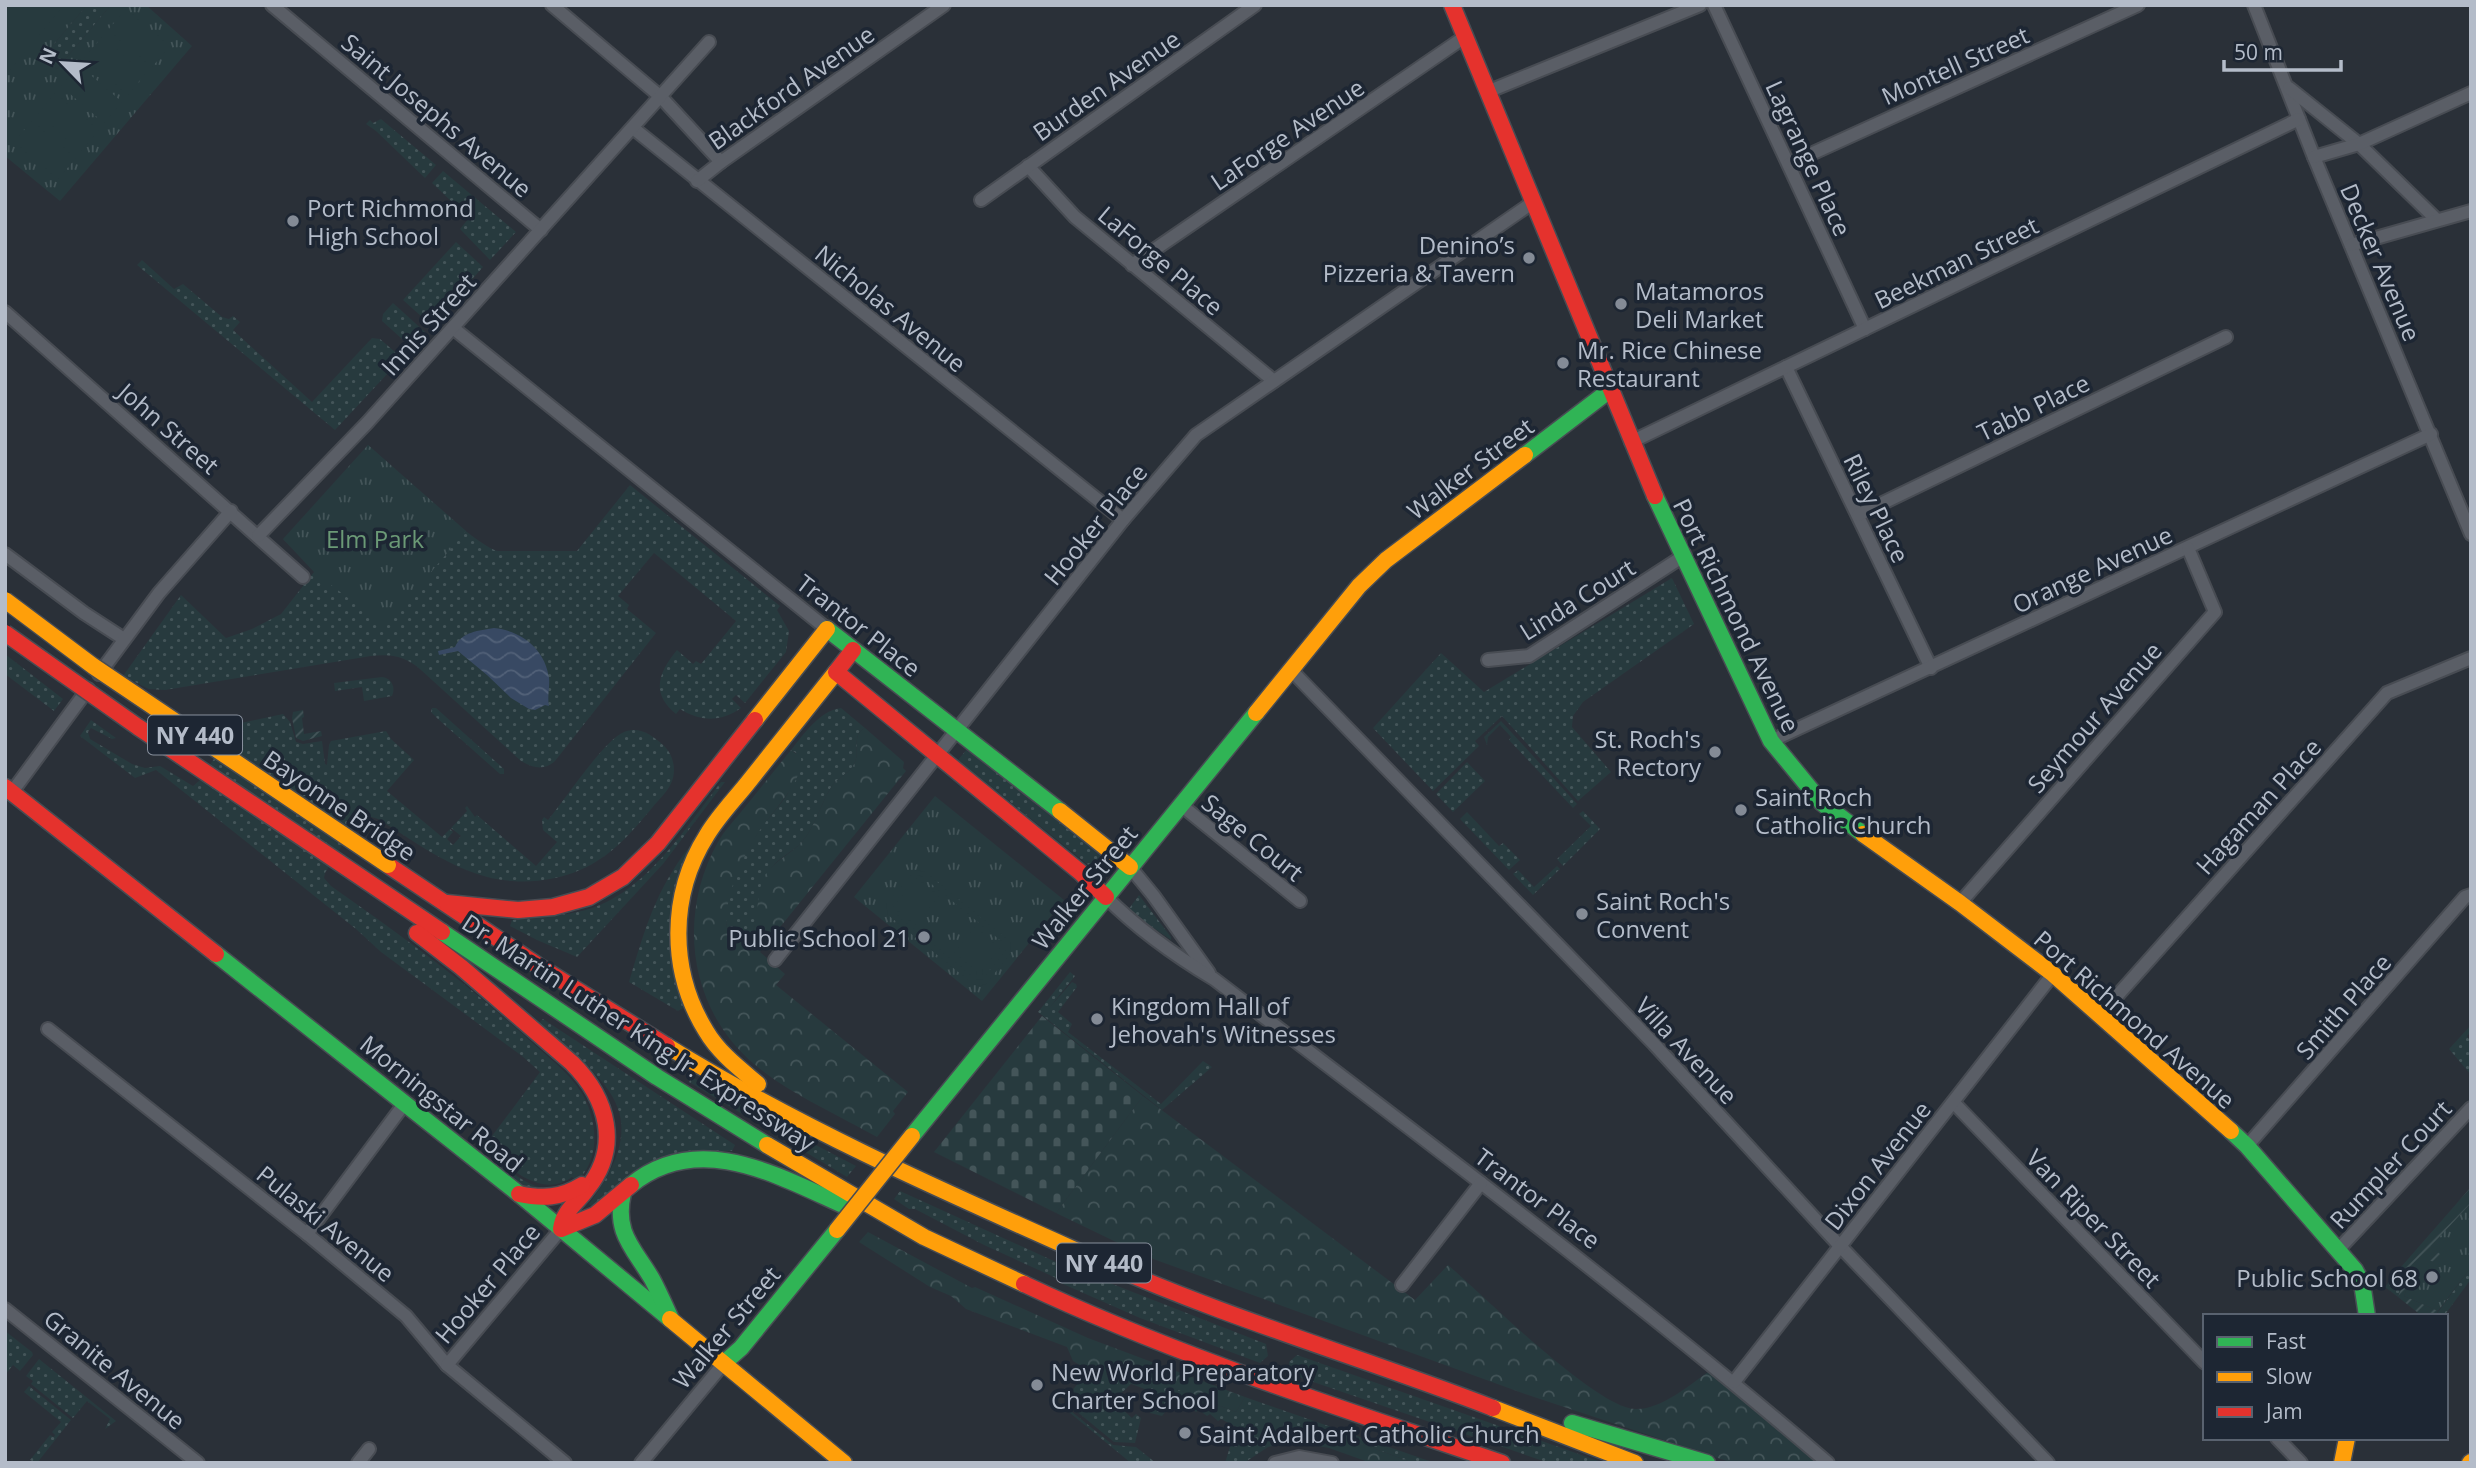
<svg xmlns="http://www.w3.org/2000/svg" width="2476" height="1468" font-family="'Open Sans',sans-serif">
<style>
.grass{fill:url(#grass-dots)}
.forest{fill:url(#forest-crowns)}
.cemetery{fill:url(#cemetery-stones)}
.park{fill:url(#park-tufts)}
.garden{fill:url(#garden-furrows)}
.pitch{fill:#273a3e;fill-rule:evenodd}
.water{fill:url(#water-waves)}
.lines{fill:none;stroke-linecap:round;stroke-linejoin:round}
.street-casing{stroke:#484c53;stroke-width:16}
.fast-casing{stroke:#484c53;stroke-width:19}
.slow-casing{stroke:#484c53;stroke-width:19}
.jam-casing{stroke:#484c53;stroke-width:19}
.street{stroke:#5a5e66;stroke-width:12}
.fast{stroke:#30b455;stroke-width:16}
.slow{stroke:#ff9f0a;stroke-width:16}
.jam{stroke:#e5322d;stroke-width:16}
.slow-bridge-casing{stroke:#484c53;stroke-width:19;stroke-linecap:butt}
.jam-bridge-casing{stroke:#484c53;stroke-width:19;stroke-linecap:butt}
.slow-bridge{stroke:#ff9f0a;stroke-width:16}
.jam-bridge{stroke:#e5322d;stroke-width:16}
.poi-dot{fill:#848b96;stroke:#1d2633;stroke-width:2.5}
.labels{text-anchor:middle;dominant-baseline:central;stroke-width:7;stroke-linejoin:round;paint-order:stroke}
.shield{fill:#1d2633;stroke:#878f9c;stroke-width:2}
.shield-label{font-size:23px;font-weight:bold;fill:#b4bcc9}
.street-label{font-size:24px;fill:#b4bcc9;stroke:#1d2633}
.poi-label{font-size:24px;fill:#b4bcc9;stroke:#1d2633;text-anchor:start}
.park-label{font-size:24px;fill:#6b9a76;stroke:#1d2633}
</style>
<defs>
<pattern id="grass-dots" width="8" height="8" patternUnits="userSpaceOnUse" patternTransform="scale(1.75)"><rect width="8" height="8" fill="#273a3e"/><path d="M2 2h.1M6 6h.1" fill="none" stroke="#445559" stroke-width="1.8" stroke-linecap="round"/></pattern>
<pattern id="forest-crowns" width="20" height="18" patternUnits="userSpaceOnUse" patternTransform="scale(1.75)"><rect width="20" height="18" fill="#273a3e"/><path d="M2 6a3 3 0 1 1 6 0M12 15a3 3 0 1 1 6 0" fill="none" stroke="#445559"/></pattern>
<pattern id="cemetery-stones" width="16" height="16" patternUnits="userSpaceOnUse" patternTransform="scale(1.75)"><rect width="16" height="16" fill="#273a3e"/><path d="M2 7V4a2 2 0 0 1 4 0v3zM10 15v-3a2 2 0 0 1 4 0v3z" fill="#445559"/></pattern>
<pattern id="park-tufts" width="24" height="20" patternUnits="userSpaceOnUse" patternTransform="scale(1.75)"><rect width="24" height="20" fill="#273a3e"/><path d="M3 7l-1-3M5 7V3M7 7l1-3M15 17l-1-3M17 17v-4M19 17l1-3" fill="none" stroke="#445559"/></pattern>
<pattern id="garden-furrows" width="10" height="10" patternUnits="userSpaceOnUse" patternTransform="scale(1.75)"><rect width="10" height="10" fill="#273a3e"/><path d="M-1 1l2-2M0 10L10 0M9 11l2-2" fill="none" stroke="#445559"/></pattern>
<pattern id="water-waves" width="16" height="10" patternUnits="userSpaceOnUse" patternTransform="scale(1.75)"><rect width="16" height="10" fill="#384963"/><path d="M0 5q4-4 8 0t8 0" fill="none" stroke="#526178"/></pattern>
</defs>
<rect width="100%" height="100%" fill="#2a3038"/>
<g class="grass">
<path d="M87,5H111L57,69L43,57Z"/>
<path d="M381,119L436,165L425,178L376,131L366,124L370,120L373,123Z"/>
<path d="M443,171L516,232L490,260L460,229L469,218L432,183Z"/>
<path d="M456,242L483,267L431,325L403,300Z"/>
<path d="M142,260L174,289L183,284L222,317L229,319L233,316L240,322L233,330L312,402L372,338L380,339L402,358L335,430L137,265Z"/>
<path d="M393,303L425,332L411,347L382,321L383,314Z"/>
<path d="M368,445C390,464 476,547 498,551H577L630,485L780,606L777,610L789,631L786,652L745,703L736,695L732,699L741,708C721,722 701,722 680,709L676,714C650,693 659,672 677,650L693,664L696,661L701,664L736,621L654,553L618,596L629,605L627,609L656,633L555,761C544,771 533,768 521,761L421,670C405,656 392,654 371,656L165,690L149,689L123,676L181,595L226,638L252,629L281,614L314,572L283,539L313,548Z"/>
<path d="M1672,578L1694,624L1583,702L1573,716L1572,727L1611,772L1578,801L1502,716L1475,741L1479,746L1433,791L1373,728L1441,653L1484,692Z"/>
<path d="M5,654L63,699L54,711L5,674Z"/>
<path d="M382,677C392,678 396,688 392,696L364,701L362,687L335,691L334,683Z"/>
<path d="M432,708H436L504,769V774H500L438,719L431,712Z"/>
<path d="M841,708L865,728C850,735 862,752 853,766C847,775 835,779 830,789C820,806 815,827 802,842C792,853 777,858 769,871C757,891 761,913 752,933L736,938C706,921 749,844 763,825C773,812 786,800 792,785C796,776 795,762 796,753L791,750C804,734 819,711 841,708Z"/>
<path d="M283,714L290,722L296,742L303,744L322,741L325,764L327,765L329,745L331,741L386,731L391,739L414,760L387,791L442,837L450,829L453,832L447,839L453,845L461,836L451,828L467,811L465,808L467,806L475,817L477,815L536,866L557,842L543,830L542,820L544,817L548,820C564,801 604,740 624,732C640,726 651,735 662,744C672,752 676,766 673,778C670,790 659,799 652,808C631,833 611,857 580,870C559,879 535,883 512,881C462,878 419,844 378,819L368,816L359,818L325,873L324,878L331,886C399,934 466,982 528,1039C546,1056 568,1071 581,1092C598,1119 602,1161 574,1184C567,1190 559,1194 550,1194C527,1193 511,1177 495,1164L496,1161C521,1179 546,1202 575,1180L572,1177C540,1200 509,1166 483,1148L540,1072L522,1056L381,952L356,929L156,770L135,778L80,736L91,720L116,738L112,739L91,728L88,732L90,739L132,764L145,768L160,766L193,786L199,781L230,735L241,723Z"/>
<path d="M1501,721L1577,804L1573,808L1509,740L1511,737L1500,725L1488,737L1487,745L1484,737Z"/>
<path d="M967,749L1106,860L1097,872L958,760Z"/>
<path d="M1467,762L1485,781L1453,812L1436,794Z"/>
<path d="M721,782H725L663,864L577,957L537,940L510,926L512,920C536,917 563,916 586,910C646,893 685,828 721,782Z"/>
<path d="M1583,811L1600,829L1563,866L1557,859L1591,826L1579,814Z"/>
<path d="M1467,812L1499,846L1503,843L1520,860L1509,870L1460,819Z"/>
<path d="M690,846L683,1008L678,1011L629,982C645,929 655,891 690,846Z"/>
<path d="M1557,866L1560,869L1533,895L1513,874L1518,870L1534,887Z"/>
<path d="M1139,895L1171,937V940L1128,910Z"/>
<path d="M1070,972L1075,976L1050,1007L1072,982L1076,984L1077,987L1058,1012L1072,1024L1068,1032L1161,1104L1203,1061L1212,1067L1162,1110L1038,1012Z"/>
<path d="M543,1019L735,1145L732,1151H718L594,1208L589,1204C657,1113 608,1084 539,1023Z"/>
<path d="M2471,1025V1032L2467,1036L2471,1042V1075L2449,1049Z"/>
<path d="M692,1077L766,1119L856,1166L847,1177L689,1082Z"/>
<path d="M900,1191L1056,1262L1266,1344L1268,1356L1260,1363L1140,1318L1063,1284L1054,1277L984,1245L915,1209H909L894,1199Z"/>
<path d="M2401,1267L2411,1276L2402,1286L2398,1297L2385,1287Z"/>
<path d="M2471,1267V1279L2444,1316H2435Z"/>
<path d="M5,1331L32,1352L33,1355L20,1371L13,1365L5,1375Z"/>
<path d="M1297,1355L1604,1463H1549L1290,1374L1289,1362Z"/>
<path d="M39,1359L116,1421L105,1429L110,1419L87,1401L73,1418L31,1384L33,1381L26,1376Z"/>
<path d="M1090,1368L1131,1384L1113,1401L1132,1418L1136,1414L1141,1418L1135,1443L1114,1442L1064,1401Z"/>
<path d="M1153,1380L1236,1412L1245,1397L1435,1463H1414L1320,1429L1309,1433L1306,1437L1268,1447L1244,1463H1225L1236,1427L1221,1419L1218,1421L1210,1414L1207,1416L1199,1410L1196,1412L1188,1405L1185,1408L1175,1400L1162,1416L1150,1413L1155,1393L1150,1391Z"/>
<path d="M29,1386L71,1420L37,1463L30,1460L50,1435L54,1437L55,1435L52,1432L61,1422L24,1392Z"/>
<path d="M1061,1403L1113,1445L1136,1447L1156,1463H1131L1059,1404Z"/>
</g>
<g class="forest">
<path d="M865,728L904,762L903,768L906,771L760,952L785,974L776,985L908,1092L893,1111L895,1114L877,1137C838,1115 788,1093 754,1064C688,1008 677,915 718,842C724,831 733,822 741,812C758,791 774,771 791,750L801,758C804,783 767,816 755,838C742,860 731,883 727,909C725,921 725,931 736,938L752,933C760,915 755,893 765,875C774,861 791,854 802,842C815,827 820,806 830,789C835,779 847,775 853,766C862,752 850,735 865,728Z"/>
<path d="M1143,1096L1415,1300L1448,1265C1483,1295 1595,1407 1635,1409C1662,1410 1690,1384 1711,1370L1820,1463H1733L1525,1394L1145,1256L1056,1213Z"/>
<path d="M868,1232L972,1288L975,1287L1088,1338L1245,1397L1236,1412L1153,1380L1150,1391L1078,1364L1073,1361L1067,1347L966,1309L951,1296L930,1287L859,1242Z"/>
<path d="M1320,1429L1414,1463H1371L1329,1448L1307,1444C1306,1435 1310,1430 1320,1429Z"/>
</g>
<path class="cemetery" d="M1042,1016L1143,1096L1056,1213L934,1152Z"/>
<g class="park">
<path d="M5,5H87L43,57L57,69L111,5H146L192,46L60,201L5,156Z"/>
<path d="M368,445L466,531L385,626L314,572V569L283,539Z"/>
<path d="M935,796L1064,900L982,1001L854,897Z"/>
<path d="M2471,1203V1267L2438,1311L2404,1296L2420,1256Z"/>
</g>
<g class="garden">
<path d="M303,710L304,717L302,718L304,734L321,731L322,736L303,741L296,738L292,718L293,712Z"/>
<path d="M2471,1187V1203L2431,1246L2441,1255L2437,1263L2420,1257L2404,1296L2438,1311L2435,1316H2422L2398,1297L2402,1286L2411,1276L2401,1267Z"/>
</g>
<g class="pitch">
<path d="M5,5H64L5,76Z"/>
<path d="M126,9L170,46L152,67L108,30Z"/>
<path d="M102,37L145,74L128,95L84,58Z"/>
<path d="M79,65L122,102L104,123L61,86Z"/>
<path d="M55,93L99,130L81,151L38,114Z"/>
<path d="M32,121L76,158L58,179L14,142Z"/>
<path d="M916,870L925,872L1011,942L1010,954L986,984L979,986L973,984L888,915L886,904ZM918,875L923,877L1006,945V950L982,980L976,979L892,911V905Z"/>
<path d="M917,878L939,896L915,925L893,907Z"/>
<path d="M975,927L1000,948L982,970L983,975H977L976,971L954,953Z"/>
</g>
<path class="water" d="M494,628C522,631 545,649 549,678C550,687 547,697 549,706L545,705L535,710L529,709L511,698L487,675L458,651L439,655L438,651L455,647C462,631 479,631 494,628Z"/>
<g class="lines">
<defs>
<g id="street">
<path d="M272,5L541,230"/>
<path d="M552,5L661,97L721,162"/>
<path d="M1714,5L1865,329"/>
<path d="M2254,5L2314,157L2471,534"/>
<path d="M2289,88L2359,144L2437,220"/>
<path d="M1487,92L1700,5"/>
<path d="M633,128L1123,520"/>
<path d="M2314,157L2359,144L2471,93"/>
<path d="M1789,164L2138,5"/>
<path d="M1028,166L1075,217L1274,381"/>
<path d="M697,181L721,162L944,5"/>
<path d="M981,200L1255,5"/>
<path d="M2351,245L2471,211"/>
<path d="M1132,265L1466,36"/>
<path d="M5,312L303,577"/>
<path d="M453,328L827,629"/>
<path d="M1786,367L1931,668"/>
<path d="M1631,442L2299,119"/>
<path d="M1858,515L2226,337"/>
<path d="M258,536L367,423L709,42"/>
<path d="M5,554L84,613L124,639"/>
<path d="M1488,660L1529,656L1682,557"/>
<path d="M1290,669L1654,1044L1840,1246L2048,1463"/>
<path d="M99,674L159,593L231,511"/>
<path d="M1771,741L2431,434"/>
<path d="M12,792L88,689"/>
<path d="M1181,805L1300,901"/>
<path d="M1130,867L1153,895L1209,973"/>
<path d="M1106,897C1138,929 1174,955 1214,979C1421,1137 1630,1293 1828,1463"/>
<path d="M1960,903L2215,612L2188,548"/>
<path d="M775,960L1123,520L1196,435L1532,203"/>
<path d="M2100,1015L2387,693L2471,658"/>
<path d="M48,1029L307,1234L406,1316L447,1365L565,1463"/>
<path d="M1954,1103L2205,1363"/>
<path d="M2247,1146L2465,897L2471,895"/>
<path d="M307,1234L405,1103"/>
<path d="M2339,1249L2471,1108"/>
<path d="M1402,1285L1481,1183"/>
<path d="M5,1309L198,1463"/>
<path d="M447,1365L561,1229"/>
<path d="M1734,1382L2053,974"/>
<path d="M2277,1438L2301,1463"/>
<path d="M358,1463L369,1449"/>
<path d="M641,1463L724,1363"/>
<path d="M1275,1463L1299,1457L1332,1463"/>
</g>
<g id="fast">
<path d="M1525,455L1610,390"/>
<path d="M1655,496L1771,741L1822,803L1863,834"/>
<path d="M827,629L1060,811"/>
<path d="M442,932L657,1077L767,1145"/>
<path d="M216,954L519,1194L670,1319"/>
<path d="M2231,1131L2247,1146L2355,1270L2362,1283L2367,1316"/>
<path d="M912,1136L1256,713"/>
<path d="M631,1185C701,1128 783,1179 852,1209"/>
<path d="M623,1193C614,1233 633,1247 652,1279C659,1292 665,1306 671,1319"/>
<path d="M724,1363L741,1348L837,1230"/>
<path d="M1572,1423L1707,1463"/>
</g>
<g id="slow">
<path d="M1256,713L1359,586L1386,560L1525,455"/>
<path d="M755,720L827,629"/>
<path d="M1060,811L1130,867"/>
<path d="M1863,834L1960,903L2053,974L2231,1131"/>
<path d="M667,1046C804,1131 954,1196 1102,1262"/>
<path d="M758,1084C739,1068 719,1053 706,1031C669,971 669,895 707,835C719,815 736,798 750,780C779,744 807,708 836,672"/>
<path d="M767,1145L924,1237L1024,1284"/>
<path d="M670,1319L844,1463"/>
<path d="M1493,1408L1635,1463"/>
<path d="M2342,1463L2347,1438"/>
<path d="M2470,1463L2471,1462"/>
</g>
<g id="jam">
<path d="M1452,5L1655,496"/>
<path d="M853,650L836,672L1080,872L1106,897"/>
<path d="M138,727L442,932"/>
<path d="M5,787L216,954"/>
<path d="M388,865L537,965L667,1046"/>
<path d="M447,903L518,910L553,907L589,897L623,877L658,843L755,720"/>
<path d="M417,933L461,967L572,1063C608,1099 621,1147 587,1189C577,1203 563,1211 561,1229L595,1215L631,1185"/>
<path d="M519,1194C543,1199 561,1198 582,1185"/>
<path d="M1102,1262C1229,1319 1364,1358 1493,1408"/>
<path d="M1024,1284C1179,1357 1341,1408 1502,1463"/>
</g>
</defs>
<use href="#street" class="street-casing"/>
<use href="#fast" class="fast-casing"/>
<use href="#slow" class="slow-casing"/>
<use href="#jam" class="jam-casing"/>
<use href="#street" class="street"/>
<use href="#fast" class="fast"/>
<use href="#slow" class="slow"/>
<use href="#jam" class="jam"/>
<defs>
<g id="slow-bridge">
<path d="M5,600L93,666L388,865"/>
<path d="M837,1230L912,1136"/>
</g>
<path id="jam-bridge" d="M5,633L138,727"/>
</defs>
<use href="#slow-bridge" class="slow-bridge-casing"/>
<use href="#jam-bridge" class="jam-bridge-casing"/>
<use href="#slow-bridge" class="slow-bridge"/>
<use href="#jam-bridge" class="jam-bridge"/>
</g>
<g class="poi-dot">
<circle cx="293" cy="221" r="7"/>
<circle cx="1529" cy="258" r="7"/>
<circle cx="1621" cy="304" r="7"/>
<circle cx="1563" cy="363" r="7"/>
<circle cx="1715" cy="752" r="7"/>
<circle cx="1741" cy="810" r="7"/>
<circle cx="1582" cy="914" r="7"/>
<circle cx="924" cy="937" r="7"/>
<circle cx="1097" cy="1019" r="7"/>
<circle cx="2432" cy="1277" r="7"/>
<circle cx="1037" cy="1385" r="7"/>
<circle cx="1185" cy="1433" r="7"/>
</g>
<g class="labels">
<g class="shield">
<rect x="148" y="715.5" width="94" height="39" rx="5"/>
<rect x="1057" y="1243.5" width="94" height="39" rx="5"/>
</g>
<g class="shield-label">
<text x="195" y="735">NY 440</text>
<text x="1104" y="1263">NY 440</text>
</g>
<g class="street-label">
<text transform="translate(1955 65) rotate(-24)">Montell Street</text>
<text transform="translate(1106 85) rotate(-35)">Burden Avenue</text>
<text transform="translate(791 87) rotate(-35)">Blackford Avenue</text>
<text transform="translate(437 115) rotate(40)">Saint Josephs Avenue</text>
<text transform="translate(1287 134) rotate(-34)">LaForge Avenue</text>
<text transform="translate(1809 158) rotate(65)">Lagrange Place</text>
<text transform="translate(1161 260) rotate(40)">LaForge Place</text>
<text transform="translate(1956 262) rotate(-26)">Beekman Street</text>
<text transform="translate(2381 262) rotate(67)">Decker Avenue</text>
<text transform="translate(891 308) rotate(39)">Nicholas Avenue</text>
<text transform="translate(428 324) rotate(-48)">Innis Street</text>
<text transform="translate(2033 407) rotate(-26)">Tabb Place</text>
<text transform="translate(169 428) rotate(41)">John Street</text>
<text transform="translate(1470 468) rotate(-37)">Walker Street</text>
<text transform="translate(1877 508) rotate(64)">Riley Place</text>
<text transform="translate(1095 524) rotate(-51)">Hooker Place</text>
<text transform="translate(2092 569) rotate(-25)">Orange Avenue</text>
<text transform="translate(1577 599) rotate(-32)">Linda Court</text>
<text transform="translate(1737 615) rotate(64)">Port Richmond Avenue</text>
<text transform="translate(859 625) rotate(38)">Trantor Place</text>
<text transform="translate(2094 717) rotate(-49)">Seymour Avenue</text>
<text transform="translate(340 805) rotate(34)">Bayonne Bridge</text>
<text transform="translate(2258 806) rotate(-48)">Hagaman Place</text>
<text transform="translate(1253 837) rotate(39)">Sage Court</text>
<text transform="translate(1084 887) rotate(-51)">Walker Street</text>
<text transform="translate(2343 1006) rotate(-49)">Smith Place</text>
<text transform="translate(2135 1019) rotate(41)">Port Richmond Avenue</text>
<text transform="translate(639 1032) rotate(33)">Dr. Martin Luther King Jr. Expressway</text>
<text transform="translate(1687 1050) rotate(47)">Villa Avenue</text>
<text transform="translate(442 1103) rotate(39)">Morningstar Road</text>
<text transform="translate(2390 1164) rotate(-47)">Rumpler Court</text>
<text transform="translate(1877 1165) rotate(-52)">Dixon Avenue</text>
<text transform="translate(1538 1198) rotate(37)">Trantor Place</text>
<text transform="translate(2094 1218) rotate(46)">Van Riper Street</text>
<text transform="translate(326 1223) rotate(39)">Pulaski Avenue</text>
<text transform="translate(487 1283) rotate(-50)">Hooker Place</text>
<text transform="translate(726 1327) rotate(-50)">Walker Street</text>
<text transform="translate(115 1369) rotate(39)">Granite Avenue</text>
</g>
<g class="poi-label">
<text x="307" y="207">Port Richmond<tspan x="307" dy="28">High School</tspan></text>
<text x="1515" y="244" text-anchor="end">Denino’s<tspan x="1515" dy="28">Pizzeria &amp; Tavern</tspan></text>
<text x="1635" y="290">Matamoros<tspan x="1635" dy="28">Deli Market</tspan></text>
<text x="1577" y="349">Mr. Rice Chinese<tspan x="1577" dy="28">Restaurant</tspan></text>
<text x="1701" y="738" text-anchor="end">St. Roch's<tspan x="1701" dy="28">Rectory</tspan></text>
<text x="1755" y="796">Saint Roch<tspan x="1755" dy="28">Catholic Church</tspan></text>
<text x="1596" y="900">Saint Roch's<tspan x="1596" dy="28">Convent</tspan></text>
<text x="910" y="937" text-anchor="end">Public School 21</text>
<text x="1111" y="1005">Kingdom Hall of<tspan x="1111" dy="28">Jehovah's Witnesses</tspan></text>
<text x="2418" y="1277" text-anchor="end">Public School 68</text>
<text x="1051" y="1371">New World Preparatory<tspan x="1051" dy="28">Charter School</tspan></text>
<text x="1199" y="1433">Saint Adalbert Catholic Church</text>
</g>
<g class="park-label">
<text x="375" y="538">Elm Park</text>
</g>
</g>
<rect width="2476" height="1468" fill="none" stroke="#b4bcc9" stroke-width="14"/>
<rect x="2203" y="1314" width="245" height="126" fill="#1d2633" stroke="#59626f" stroke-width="2"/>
<rect x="2217" y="1337" width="35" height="10" fill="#30b455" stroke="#59626f" stroke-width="2"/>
<text x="2266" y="1349" font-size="21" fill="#b4bcc9">Fast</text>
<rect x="2217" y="1372" width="35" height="10" fill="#ff9f0a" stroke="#59626f" stroke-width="2"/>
<text x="2266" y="1384" font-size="21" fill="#b4bcc9">Slow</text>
<rect x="2217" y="1407" width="35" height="10" fill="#e5322d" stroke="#59626f" stroke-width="2"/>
<text x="2266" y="1419" font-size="21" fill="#b4bcc9">Jam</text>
<g transform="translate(63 63) rotate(295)" stroke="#1d2633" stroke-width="5" paint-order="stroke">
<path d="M0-5L12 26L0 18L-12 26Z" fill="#b4bcc9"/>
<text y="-10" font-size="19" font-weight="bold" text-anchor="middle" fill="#b4bcc9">N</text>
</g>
<path d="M2224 60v10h117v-10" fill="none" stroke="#b4bcc9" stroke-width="3.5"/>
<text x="2234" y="60" font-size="21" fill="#b4bcc9" stroke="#1d2633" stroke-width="5" paint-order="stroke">50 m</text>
</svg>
